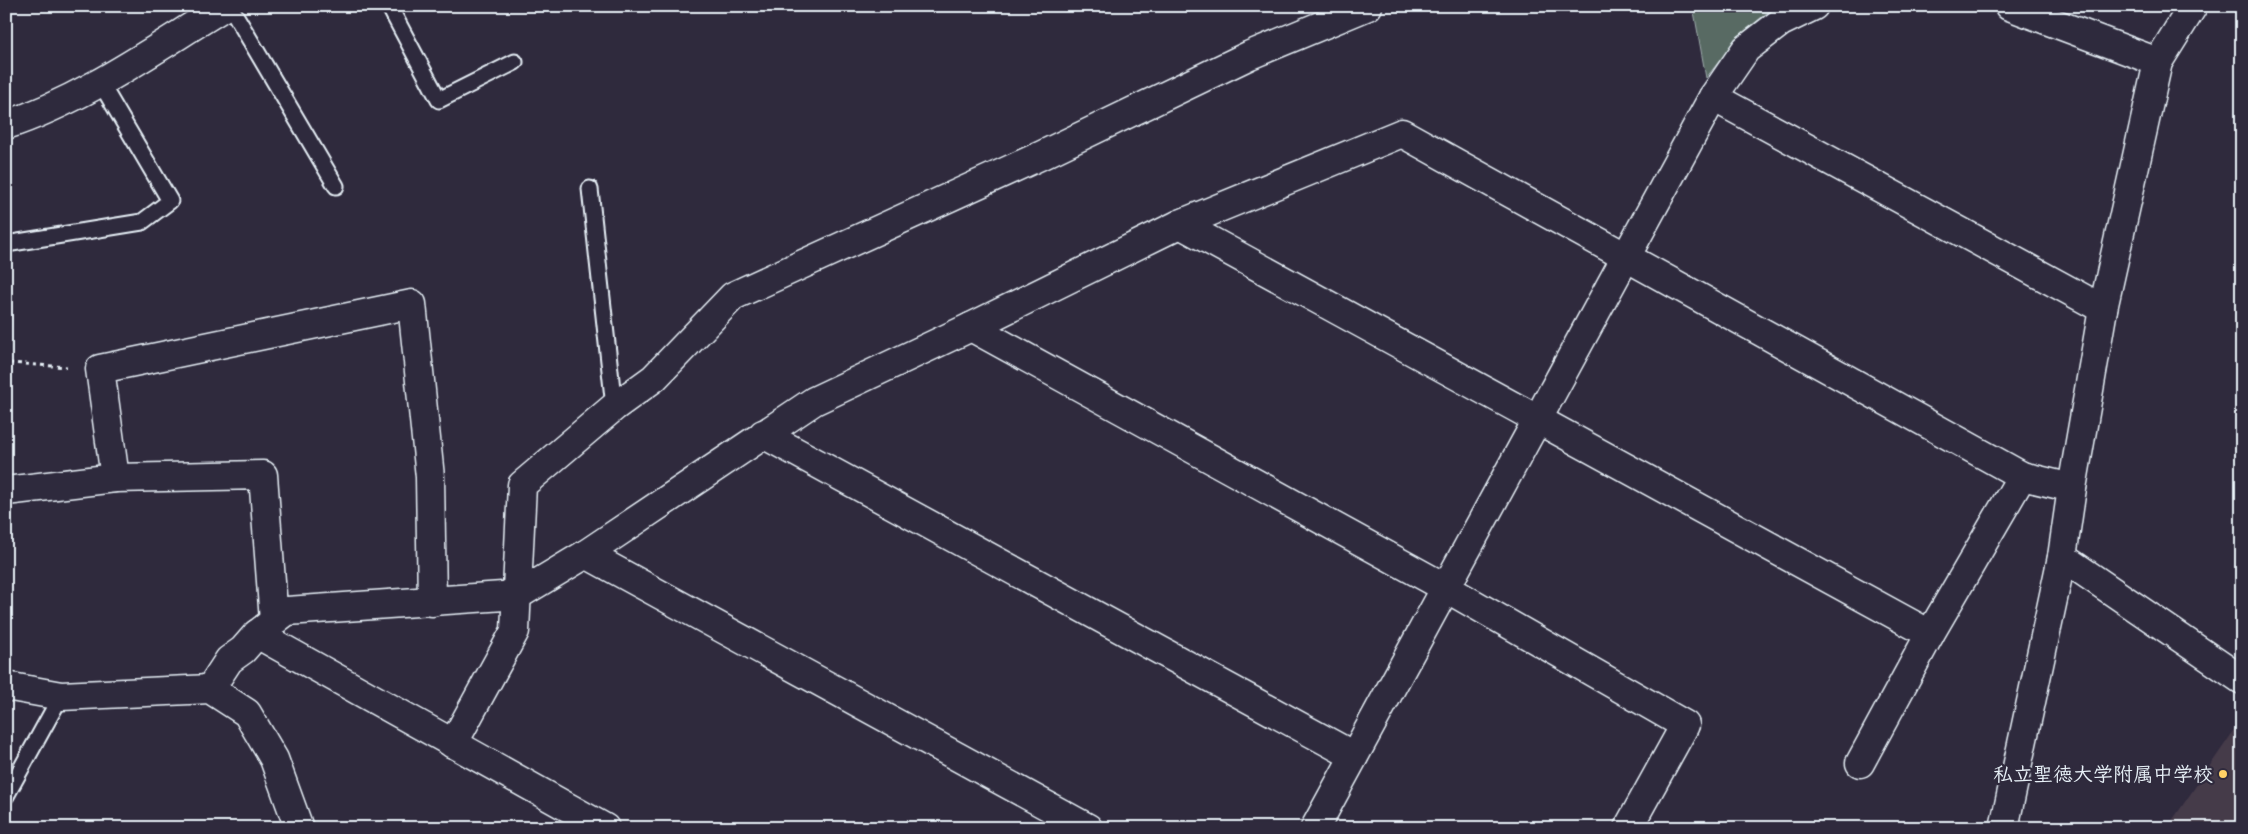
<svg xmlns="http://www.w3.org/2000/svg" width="2248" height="834" font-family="Caveat,'Klee One',sans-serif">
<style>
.built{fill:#453a49}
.green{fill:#596a63;stroke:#a0aeae}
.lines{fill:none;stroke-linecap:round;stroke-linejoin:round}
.lane-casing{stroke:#e8f1f8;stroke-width:19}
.street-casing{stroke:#e8f1f8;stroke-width:31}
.secondary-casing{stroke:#e8f1f8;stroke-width:31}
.path{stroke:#e8f1f8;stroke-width:3;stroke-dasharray:4 4;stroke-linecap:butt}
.lane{stroke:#2f2a3d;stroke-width:15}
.street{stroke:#2f2a3d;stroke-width:28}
.secondary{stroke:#2f2a3d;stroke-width:28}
.poi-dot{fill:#ffd166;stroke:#2f2a3d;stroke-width:2}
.labels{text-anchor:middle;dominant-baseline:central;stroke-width:4.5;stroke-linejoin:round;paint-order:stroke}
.poi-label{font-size:20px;font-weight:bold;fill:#e8f1f8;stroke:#2f2a3d;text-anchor:end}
</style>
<rect width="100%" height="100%" fill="#2f2a3d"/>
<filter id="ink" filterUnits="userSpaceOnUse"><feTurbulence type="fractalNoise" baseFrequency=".02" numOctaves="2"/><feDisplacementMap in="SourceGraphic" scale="10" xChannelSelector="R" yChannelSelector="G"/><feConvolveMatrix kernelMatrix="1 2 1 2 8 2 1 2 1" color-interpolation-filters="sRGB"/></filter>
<g filter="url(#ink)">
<path class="built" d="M2242,719V828H2167Z"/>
<g class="green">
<path d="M1693,6H1775L1738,37L1706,78Z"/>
<path d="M11,315L7,433H6V318Z"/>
</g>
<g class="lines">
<defs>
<g id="lane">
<path d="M230,6L336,186"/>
<path d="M389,6L439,100L515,62"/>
<path d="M590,189L614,407"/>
<path d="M6,244L142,222L170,201L100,82"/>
<path d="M6,796L61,696"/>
</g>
<g id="street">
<path d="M1713,97L2103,309"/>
<path d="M6,125C85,99 154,49 225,6"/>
<path d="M1180,224L1930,634"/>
<path d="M971,327L1446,588L1685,725L1628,828"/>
<path d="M763,434L1354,756"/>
<path d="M115,478L100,369L412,304L430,477L432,602"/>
<path d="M6,491L115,478L263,475L274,621"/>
<path d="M586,554L1088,828"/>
<path d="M2062,557L2242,680"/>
<path d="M257,634L605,828"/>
<path d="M6,686L61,696L210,689L247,713L274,759L299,828"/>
<path d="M210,689L229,660L243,650L257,634L287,611L518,595L586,554L814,401L971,327L1180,224L1402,133L2022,476L2072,488"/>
<path d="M453,744L515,631L522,485L614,407L654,378L733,296L1042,155L1250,55L1368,6"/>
<path d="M1860,763L1930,634L2022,476"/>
<path d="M2004,828L2062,557L2072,488L2103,309L2158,62L2193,6"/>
</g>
<g id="secondary">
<path d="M2009,6L2158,62"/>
<path d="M1315,828L1713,97L1746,49L1781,22L1814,6"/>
</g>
</defs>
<use href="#lane" class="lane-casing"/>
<use href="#street" class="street-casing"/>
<use href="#secondary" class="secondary-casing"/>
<path class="path" d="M9,363L67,367"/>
<use href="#lane" class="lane"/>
<use href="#street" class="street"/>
<use href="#secondary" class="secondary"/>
</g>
</g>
<circle class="poi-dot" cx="2223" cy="774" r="5"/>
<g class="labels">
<g class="poi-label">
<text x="2213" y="774">私立聖徳大学附属中学校</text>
</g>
</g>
<rect width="2248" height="834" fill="none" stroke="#2f2a3d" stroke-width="25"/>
<rect x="12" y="12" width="2223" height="809" fill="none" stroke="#e8f1f8" stroke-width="2" filter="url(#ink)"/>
</svg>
